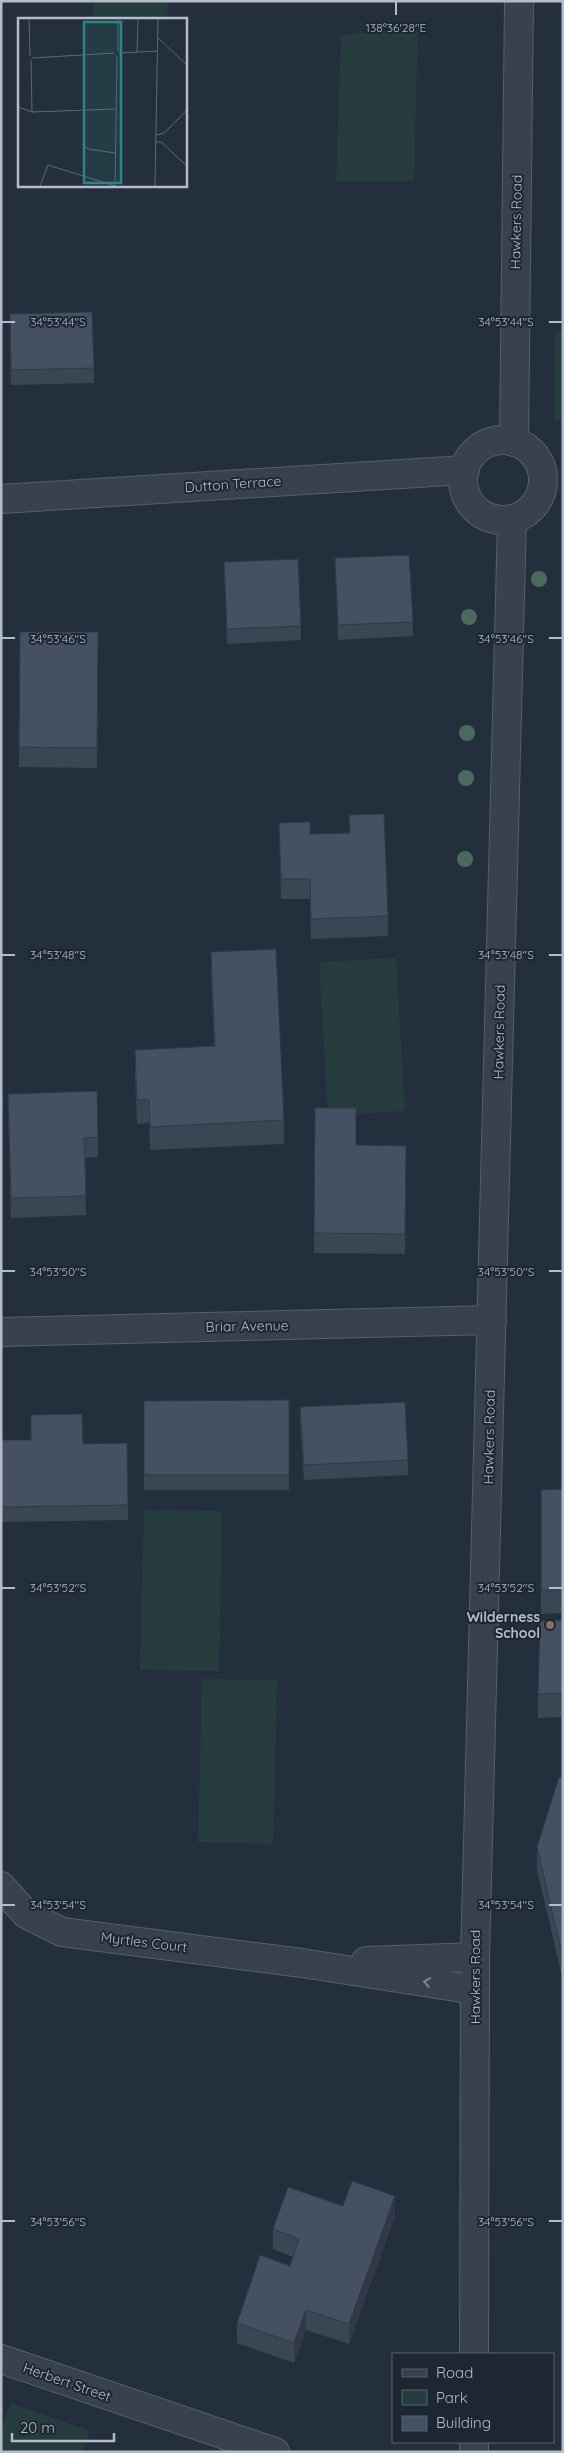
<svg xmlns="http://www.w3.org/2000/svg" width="564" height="2453" font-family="Quicksand,sans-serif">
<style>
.green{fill:#263c3f}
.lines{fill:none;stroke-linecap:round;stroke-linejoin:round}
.street-casing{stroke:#565f6c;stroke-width:30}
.street{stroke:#38414e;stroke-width:28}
.tree{fill:#4b6a5d}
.wall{fill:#3b4654}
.shaded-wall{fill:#303945}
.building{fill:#455162;stroke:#303945}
.oneway{stroke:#7c8592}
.ticks{fill:none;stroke:#b4bcc9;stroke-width:2}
.education-dot{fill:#8d6e63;stroke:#1d2633;stroke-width:2}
.labels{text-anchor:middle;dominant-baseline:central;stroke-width:4;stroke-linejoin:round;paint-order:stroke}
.street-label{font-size:14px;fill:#b4bcc9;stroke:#1d2633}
.poi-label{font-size:14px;font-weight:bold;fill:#b4bcc9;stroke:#1d2633;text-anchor:end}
.inset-road{fill:none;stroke:#5e6776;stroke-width:1}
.view{fill:#308480;fill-opacity:0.15;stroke:#308480;stroke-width:2.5}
.inset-edge{fill:none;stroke:#b4bcc9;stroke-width:2.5}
.ticks-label{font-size:12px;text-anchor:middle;fill:#b4bcc9;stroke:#1d2633;stroke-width:4;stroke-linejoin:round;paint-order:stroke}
</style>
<rect width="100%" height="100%" fill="#242f3e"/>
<g class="green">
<path d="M93,1H167L168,19H94Z"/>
<path d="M418,27L414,181H336L341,35Z"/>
<path d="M563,331V420L554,421L555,332Z"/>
<path d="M396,958L405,1111L328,1115L319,962Z"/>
<path d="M144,1510L222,1511L219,1671L140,1670Z"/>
<path d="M202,1679L277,1680L273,1844L198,1842Z"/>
<path d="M11,2403L90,2431L82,2452H1V2430Z"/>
</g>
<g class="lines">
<defs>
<g id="street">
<circle cx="503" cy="480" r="40"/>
<path d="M514,442L519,1"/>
<path d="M1,499L465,470"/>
<path d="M1,1332L492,1320"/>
<path d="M1,1886L26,1914L62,1932L302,1963L475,1990"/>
<path d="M366,1961L475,1957"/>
<path d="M474,2354L475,1957L512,520"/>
<path d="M1,2359L275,2452"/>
<path d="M474,2442V2452"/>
</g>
</defs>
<use href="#street" class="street-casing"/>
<use href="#street" class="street"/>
</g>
<g class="tree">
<circle cx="539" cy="579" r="8"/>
<circle cx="469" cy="617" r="8"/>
<circle cx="467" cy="733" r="8"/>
<circle cx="466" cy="778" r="8"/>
<circle cx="465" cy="859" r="8"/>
</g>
<g class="wall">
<path d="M10,329L94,368V383L11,385Z"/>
<path d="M335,558L413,622V636L338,640Z"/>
<path d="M224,562L301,626V640L227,644Z"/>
<path d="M20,632H98L97,768L19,767Z"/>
<path d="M349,815L388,916V936L311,939L310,899H281L279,823L310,834L349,833Z"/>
<path d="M211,952L284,1120V1144L150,1150L149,1123L137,1124L135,1074V1050L214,1046L211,976Z"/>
<path d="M8,1094L98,1137V1157L85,1158L86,1215L11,1218Z"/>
<path d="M315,1108L356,1145L406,1146L405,1254L314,1253Z"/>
<path d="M289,1400V1490H144V1401Z"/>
<path d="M300,1407L408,1460V1475L304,1480L300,1422Z"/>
<path d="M1,1440L83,1444L127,1443L128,1520L1,1522Z"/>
<path d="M563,1489V1613L541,1614V1490Z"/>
<path d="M563,1620V1717L538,1718V1694Z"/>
<path d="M563,1777V1981L537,1870V1847Z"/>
<path d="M343,2206L395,2216L349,2344L306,2330L294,2363L237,2343V2323L290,2266L293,2257L273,2249V2229Z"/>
</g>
<g class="shaded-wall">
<path d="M395,2196V2216L349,2344V2324Z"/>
<path d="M306,2310V2330L294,2363V2343Z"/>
</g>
<g class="building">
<path d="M92,312L94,368L11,370L10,314Z"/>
<path d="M409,555L413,622L338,625L335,558Z"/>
<path d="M298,559L301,626L227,629L224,562Z"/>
<path d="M20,632H98L97,748L19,747Z"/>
<path d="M384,814L388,916L311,919L310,879H281L279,823L310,822V834L350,833L349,815Z"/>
<path d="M276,949L284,1120L150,1127L149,1100H137L135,1050L215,1046L211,952Z"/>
<path d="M97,1091L98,1137L84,1138L86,1196L11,1198L8,1094Z"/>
<path d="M315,1108H356V1145L406,1146L405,1234L314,1233Z"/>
<path d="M289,1400V1475H144V1401Z"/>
<path d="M405,1402L408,1460L304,1465L300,1407Z"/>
<path d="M82,1414L83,1444L127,1443L128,1505L1,1507V1440H31V1415Z"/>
<path d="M563,1489V1590H541V1490Z"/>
<path d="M563,1620V1693L538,1694L540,1621Z"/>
<path d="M559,1777H563V1958L537,1847Z"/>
<path d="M352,2181L395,2196L349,2324L306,2310L294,2343L237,2323L260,2255L290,2266L299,2239L273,2229L288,2187L343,2206Z"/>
</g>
<defs><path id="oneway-chevron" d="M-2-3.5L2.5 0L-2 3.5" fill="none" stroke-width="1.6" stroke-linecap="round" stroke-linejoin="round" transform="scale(1.25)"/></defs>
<use class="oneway" href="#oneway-chevron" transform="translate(427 1982) rotate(-171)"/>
<path class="ticks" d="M396,2V15M2,322H15M549,322H562M2,638H15M549,638H562M2,955H15M549,955H562M2,1271H15M549,1271H562M2,1588H15M549,1588H562M2,1905H15M549,1905H562M2,2221H15M549,2221H562"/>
<circle class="education-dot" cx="550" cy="1625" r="5"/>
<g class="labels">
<g class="street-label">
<text transform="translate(516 222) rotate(-89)">Hawkers Road</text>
<text transform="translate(233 484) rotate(-4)">Dutton Terrace</text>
<text transform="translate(499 1032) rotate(-89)">Hawkers Road</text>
<text transform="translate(247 1326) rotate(-1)">Briar Avenue</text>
<text transform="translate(489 1437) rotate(-89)">Hawkers Road</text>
<text transform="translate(144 1942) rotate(7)">Myrtles Court</text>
<text transform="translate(475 1977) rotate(-90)">Hawkers Road</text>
<text transform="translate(67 2382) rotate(19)">Herbert Street</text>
</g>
<g class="poi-label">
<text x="540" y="1617">Wilderness<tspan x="540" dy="16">School</tspan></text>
</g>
</g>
<g transform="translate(18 18)">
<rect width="169" height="169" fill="#242f3e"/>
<path class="inset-road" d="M11,0L12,38M140,20L169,47M100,33V0M119,34L120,0M101,35L140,33M14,40L96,35M13,42L14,94M0,89L14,94L98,91M138,117L146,115L169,92M138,124H143L169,148M64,126L70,131L97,135M22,168L30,147L97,168M97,168L99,38M137,168L140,0"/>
<path class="view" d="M66,4H103V165H66Z"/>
<rect width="169" height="169" class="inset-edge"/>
</g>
<g class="ticks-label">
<text x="396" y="32">138°36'28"E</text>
<text x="58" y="326">34°53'44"S</text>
<text x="506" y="326">34°53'44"S</text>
<text x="58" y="643">34°53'46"S</text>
<text x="506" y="643">34°53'46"S</text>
<text x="58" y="959">34°53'48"S</text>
<text x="506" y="959">34°53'48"S</text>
<text x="58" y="1276">34°53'50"S</text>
<text x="506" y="1276">34°53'50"S</text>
<text x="58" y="1592">34°53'52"S</text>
<text x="506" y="1592">34°53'52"S</text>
<text x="58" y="1909">34°53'54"S</text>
<text x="506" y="1909">34°53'54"S</text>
<text x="58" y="2226">34°53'56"S</text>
<text x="506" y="2226">34°53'56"S</text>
</g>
<rect width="564" height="2453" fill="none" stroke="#b4bcc9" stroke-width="5"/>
<rect x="392" y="2353" width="162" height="90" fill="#1d2633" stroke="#59626f"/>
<rect x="402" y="2369" width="25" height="8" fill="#38414e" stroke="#59626f"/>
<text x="436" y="2378" font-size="15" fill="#b4bcc9">Road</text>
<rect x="402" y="2390" width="25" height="15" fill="#263c3f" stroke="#59626f"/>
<text x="436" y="2403" font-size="15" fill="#b4bcc9">Park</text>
<rect x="402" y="2416" width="25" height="15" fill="#455162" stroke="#59626f"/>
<text x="436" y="2428" font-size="15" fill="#b4bcc9">Building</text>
<path d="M12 2433v8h102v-8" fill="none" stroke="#b4bcc9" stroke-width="2.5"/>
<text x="20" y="2433" font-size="15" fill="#b4bcc9" stroke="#1d2633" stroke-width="4" paint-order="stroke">20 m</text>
</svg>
